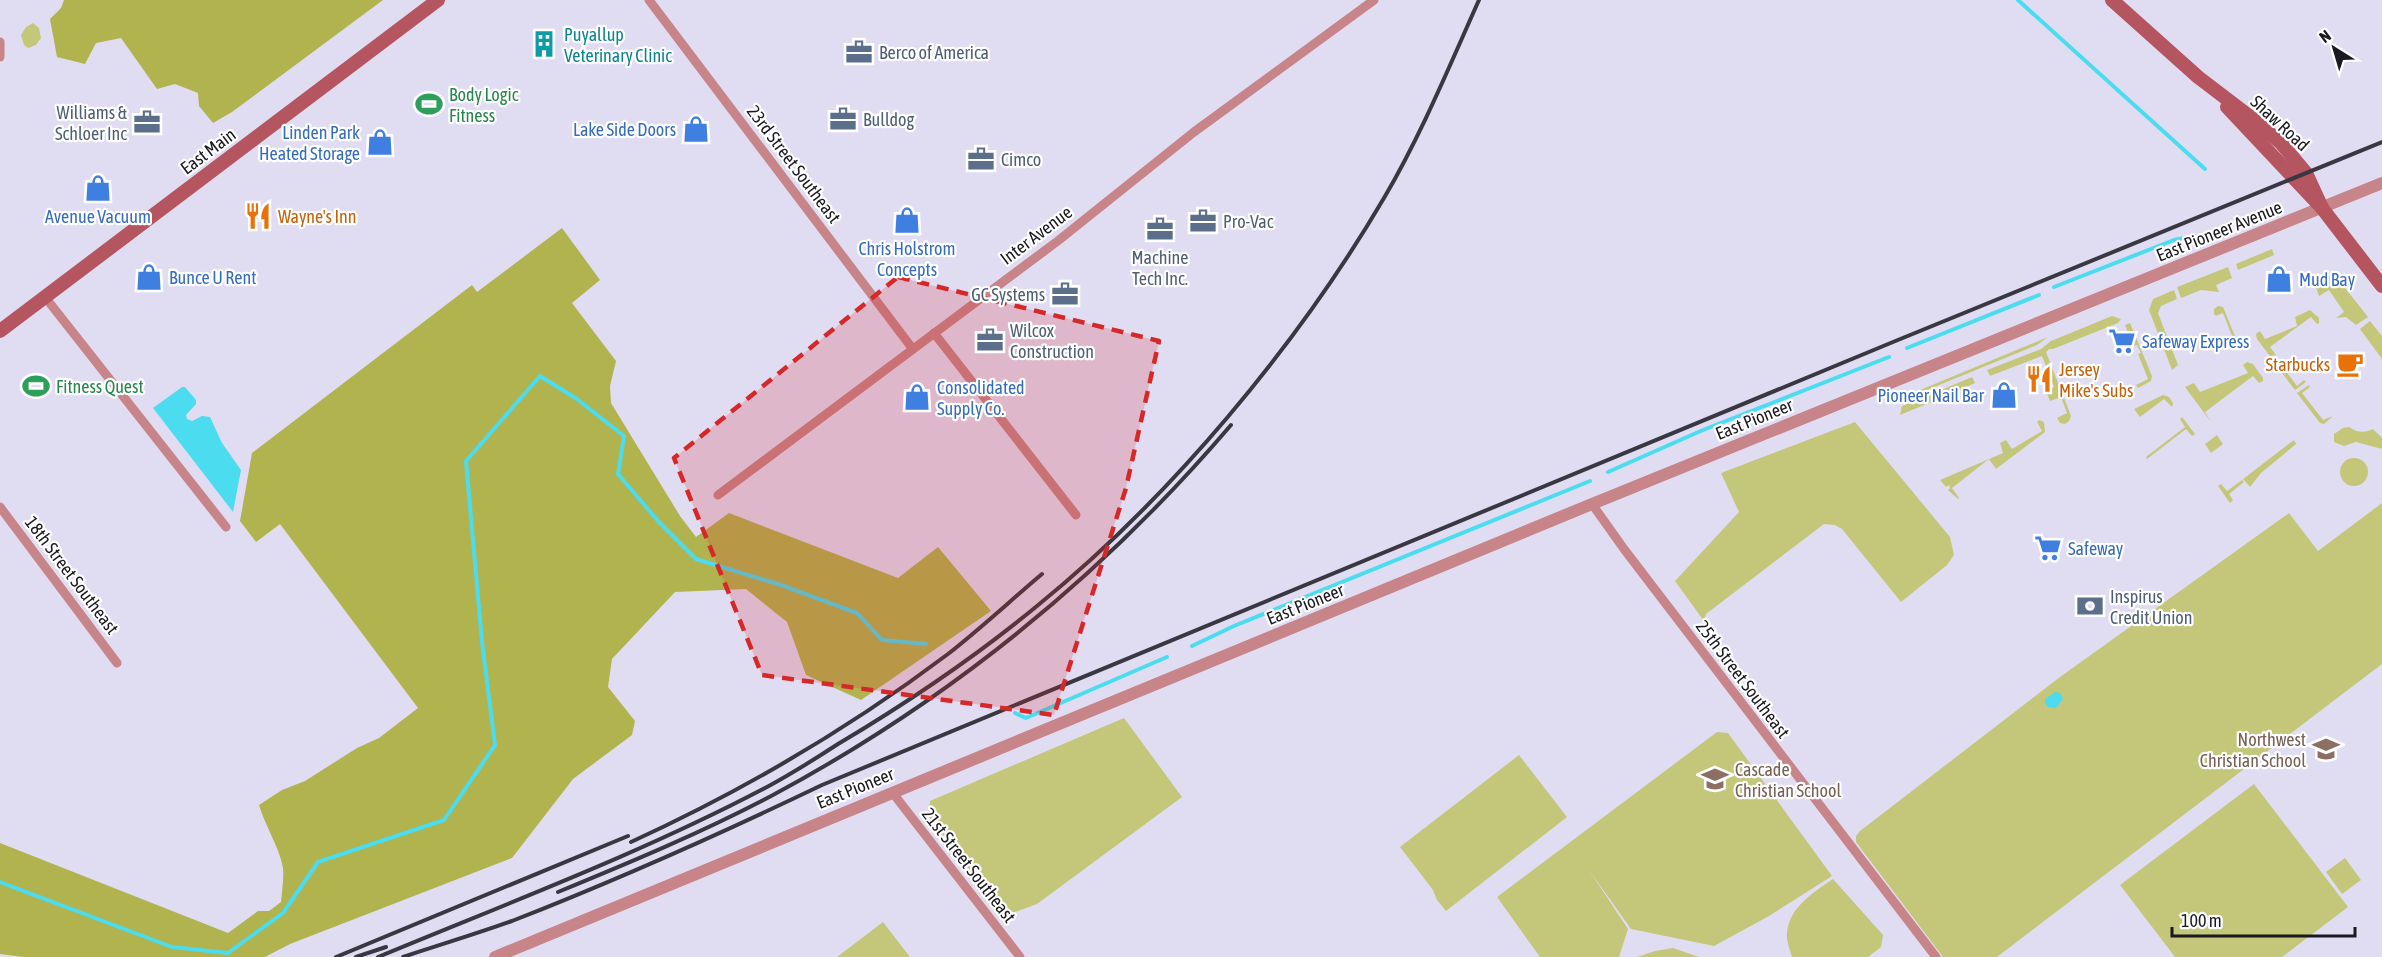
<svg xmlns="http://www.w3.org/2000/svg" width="2382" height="957" font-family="'Asap Condensed',sans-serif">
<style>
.green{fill:#c4c779}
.forest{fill:#b1b34f}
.water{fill:#4bdcef}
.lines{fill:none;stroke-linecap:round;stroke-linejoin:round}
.stream{stroke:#4bdcef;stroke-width:4}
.minor{stroke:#c78489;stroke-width:9}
.tertiary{stroke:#c78489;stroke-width:12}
.secondary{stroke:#b45560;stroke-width:14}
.rail{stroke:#393742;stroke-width:4}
.marked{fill:#d62828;fill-opacity:0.2;stroke:#d62828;stroke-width:4.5;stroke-dasharray:12 8;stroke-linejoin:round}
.labels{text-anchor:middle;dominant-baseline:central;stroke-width:4.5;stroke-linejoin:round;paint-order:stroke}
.culture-label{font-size:18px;fill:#0d838f;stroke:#fff;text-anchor:start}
.service-label{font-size:18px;fill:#4e5e75;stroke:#fff;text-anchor:start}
.leisure-label{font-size:18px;fill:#27864d;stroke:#fff;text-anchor:start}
.street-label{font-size:18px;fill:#1a1921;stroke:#fff}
.shop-label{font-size:18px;fill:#366cbe;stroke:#fff;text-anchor:start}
.food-label{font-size:18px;fill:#c56008;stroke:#fff;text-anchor:start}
.education-label{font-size:18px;fill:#785e54;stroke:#fff;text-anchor:end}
</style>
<rect width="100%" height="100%" fill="#e0ddf3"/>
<g class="green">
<path d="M33,23L39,28L41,38L36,45L28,48L24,45L21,35L26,27Z"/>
<path d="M2272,249L2274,255L2238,270L2236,264Z"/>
<path d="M2228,267L2232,278L2216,285L2219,292L2201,290L2181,298L2177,287Z"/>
<path d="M2334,274L2368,317L2356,325L2346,317L2336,318L2344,312L2329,290L2319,296L2314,282Z"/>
<path d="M2174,290L2177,299L2161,306L2158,313L2178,365L2172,370L2149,310L2153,299Z"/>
<path d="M2218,306L2223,307L2237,341L2232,348L2227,344L2226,341L2233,338L2223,313L2216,316L2214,314V309Z"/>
<path d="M2310,310L2319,318V323L2317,324L2311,317L2270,347L2276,355L2270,356L2257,339L2256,334L2260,331L2265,339L2297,326L2295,317Z"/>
<path d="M2112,316L2121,319L2118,323L2053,349H2049L2046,352L2071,416L2069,421L2065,424L2060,423L2057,418L2067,413L2061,397L2050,401L2046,391L2054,387L2042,356L1990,376L1987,370L2041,349L2051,341Z"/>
<path d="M2370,321L2382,336V359L2360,329Z"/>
<path d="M2130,323L2152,376L2151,381L2138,388L2136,385L2148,379L2138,354L2141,353L2137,345L2133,346L2125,325Z"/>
<path d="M2048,337L2037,345L1900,401L1908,395Z"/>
<path d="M2247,362L2253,364L2263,378V381L2259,383L2253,376L2205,412L2211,422L2185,387L2194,383L2200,392L2248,373L2243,365Z"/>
<path d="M2292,362L2285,370L2297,386L2304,380L2306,382L2295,390L2282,373L2283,368Z"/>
<path d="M1972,377L1975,383L1944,396L1941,390Z"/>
<path d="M2309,385L2310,387L2302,393L2323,420L2333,416L2324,424L2320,423L2297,393Z"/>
<path d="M1938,391L1941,398L1900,415L1902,406Z"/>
<path d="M2163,395L2169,397L2173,403L2172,407L2164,399L2140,417L2134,409Z"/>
<path d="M2182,417L2195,434L2192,436L2186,429L2147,459L2146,457L2185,427L2180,419Z"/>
<path d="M2039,420L2044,422L2045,432L1996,469L1989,459L1952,488L1959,498L1958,499L1948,490L1950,488L1949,485L1946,487L1940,480L2003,453L2000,443L2006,440L2012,449L2042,431L2037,422Z"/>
<path d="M1855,422L1950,537L1954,555L1947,565L1901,602L1842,529L1835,525L1824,524L1706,614L1704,621L1675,581L1739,512L1721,473Z"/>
<path d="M2349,427C2358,433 2364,433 2373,429L2382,438V449L2356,442L2344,446L2334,442V434L2343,428Z"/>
<path d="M2217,435L2223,444L2211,453L2205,444Z"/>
<path d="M2294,440L2296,444L2261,473L2250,487L2243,479Z"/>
<circle cx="2354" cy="472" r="14"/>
<path d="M2242,480L2244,482L2229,494L2233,500L2230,503L2218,486L2221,484L2227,491Z"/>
<path d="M2382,503V664L1997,957H1943L1856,842V836L1860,831L2060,677L2289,513L2318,551Z"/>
<path d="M1124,718L1182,797L1037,904L1004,916L928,816L930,801Z"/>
<path d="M1717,732L1728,733L1832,876L1769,916L1714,946L1631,929L1589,870L1628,929L1619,957H1540L1497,897Z"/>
<path d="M1519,755L1567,817L1446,911L1437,900L1433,890L1400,847Z"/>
<path d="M2254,784L2348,907L2282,957H2175L2120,885Z"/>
<path d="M2345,858L2361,880L2342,894L2326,872Z"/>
<path d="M1833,879L1883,935L1881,947L1868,957H1792C1790,950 1786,940 1787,933C1789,907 1814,892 1833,879Z"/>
<path d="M883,922L910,957H837Z"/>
<path d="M1673,948L1699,957H1637L1655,951Z"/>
</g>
<g class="forest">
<path d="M64,0H383L232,112L213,123L199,106L198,93L175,84L157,89L121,38L96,43L85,64L57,57L50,19L61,8Z"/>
<path d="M562,228L600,280L572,303L616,361L610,386L611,403L680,516L696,537L729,513L898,578L938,547L991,611L861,700L806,675L787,622L746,589L675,592L612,659L608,687L635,721L632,735L573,779L512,858L290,944L265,957H23L0,954V843L228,933L258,911H269L281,902C282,891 284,878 283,868C279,846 265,826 259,805L282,790L305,781L357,748L379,738L418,708L280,524L256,542L240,521L252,453L472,285L477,292Z"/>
</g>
<g class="water">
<path d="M182,387H185L196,400V404L186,415L187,419L192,421L202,416L210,417L222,443L241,470L233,512L153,408Z"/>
<path d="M2055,692L2060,693L2063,699L2056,708L2048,707L2045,703V699Z"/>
</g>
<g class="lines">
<g class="stream">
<path d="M2018,0L2205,169"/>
<path d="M2054,287L2174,240L2195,236"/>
<path d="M1907,348L2039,295"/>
<path d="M1608,472L1703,430L1889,357"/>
<path d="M1192,646L1234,626L1590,481"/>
<path d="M1015,713L1026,718L1167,657"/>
<path d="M0,882L172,947L228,953L283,913L318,862L444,820L495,745L482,642L466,461L540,376L577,399L624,436L618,474L658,521L696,559L781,585L857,613L882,640L926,644"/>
</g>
<g class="minor">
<path d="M649,0L912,348"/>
<path d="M0,42V57"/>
<path d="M45,297L226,527"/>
<path d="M934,333L1076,515"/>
<path d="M718,495L1059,240L1194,132L1374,0"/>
<path d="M1592,504L1624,549L1936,957"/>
<path d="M0,507L117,663"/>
<path d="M892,792L1020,957"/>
</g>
<path class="tertiary" d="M495,957L1592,504L2382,183"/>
<g class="secondary">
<path d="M2112,0L2198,77L2253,119L2281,143L2306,173L2322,208"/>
<path d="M2227,107L2322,208L2382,286"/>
<path d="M0,331L438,0"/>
</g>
<g class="rail">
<path d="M631,842C742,791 850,728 948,654C980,629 1010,601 1042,574"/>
<path d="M558,892C631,862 703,832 773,795C948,701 1102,576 1231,425"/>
<path d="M336,957L628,836"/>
<path d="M356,957L386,947"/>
<path d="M378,957C508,903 642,853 767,787C791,774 815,759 838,744C907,703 975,657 1037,606C1170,498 1297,346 1384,198C1421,135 1449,67 1479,0"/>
<path d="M403,957C439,945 476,934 512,921C617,880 720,834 822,785L1893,342L2382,142"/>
</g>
</g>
<path class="marked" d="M898,277L1159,341L1126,488L1054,715L762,675L674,458Z"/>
<defs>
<symbol id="building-bare" viewBox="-9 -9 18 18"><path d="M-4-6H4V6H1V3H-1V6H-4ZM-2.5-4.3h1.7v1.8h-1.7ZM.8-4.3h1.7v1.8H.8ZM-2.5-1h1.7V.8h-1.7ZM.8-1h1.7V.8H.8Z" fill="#0f9aa8" stroke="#fff" stroke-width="2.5" paint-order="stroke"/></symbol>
<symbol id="office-bare" viewBox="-9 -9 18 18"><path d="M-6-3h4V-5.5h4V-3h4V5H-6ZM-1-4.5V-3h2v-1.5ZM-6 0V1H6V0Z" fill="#5c6f8a" stroke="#fff" stroke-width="2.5" paint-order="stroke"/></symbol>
<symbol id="stadium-bare" viewBox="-9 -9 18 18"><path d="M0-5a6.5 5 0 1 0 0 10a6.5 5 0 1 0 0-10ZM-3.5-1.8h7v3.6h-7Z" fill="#2e9e5b" stroke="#fff" stroke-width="2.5" paint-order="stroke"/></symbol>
<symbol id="shop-bare" viewBox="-9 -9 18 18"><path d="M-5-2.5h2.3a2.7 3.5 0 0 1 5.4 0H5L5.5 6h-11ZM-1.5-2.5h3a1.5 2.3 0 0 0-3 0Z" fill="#3f7fe0" stroke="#fff" stroke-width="2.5" paint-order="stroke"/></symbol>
<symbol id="restaurant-bare" viewBox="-9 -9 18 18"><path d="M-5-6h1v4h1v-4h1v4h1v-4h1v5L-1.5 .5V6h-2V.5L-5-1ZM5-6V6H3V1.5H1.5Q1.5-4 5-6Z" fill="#e8710a" stroke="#fff" stroke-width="2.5" paint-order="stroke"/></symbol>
<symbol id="supermarket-bare" viewBox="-9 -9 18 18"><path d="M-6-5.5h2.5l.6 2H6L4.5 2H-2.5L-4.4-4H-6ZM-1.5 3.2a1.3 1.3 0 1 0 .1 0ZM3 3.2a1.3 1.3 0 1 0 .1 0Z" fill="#3f7fe0" stroke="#fff" stroke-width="2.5" paint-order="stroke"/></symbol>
<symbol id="cafe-bare" viewBox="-9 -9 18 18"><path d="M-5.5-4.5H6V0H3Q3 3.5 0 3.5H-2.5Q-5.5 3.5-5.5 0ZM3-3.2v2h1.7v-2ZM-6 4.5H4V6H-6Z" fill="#e8710a" stroke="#fff" stroke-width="2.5" paint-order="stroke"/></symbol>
<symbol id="bank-bare" viewBox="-9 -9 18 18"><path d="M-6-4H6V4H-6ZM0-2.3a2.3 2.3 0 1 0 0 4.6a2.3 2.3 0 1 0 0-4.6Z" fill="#5c6f8a" stroke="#fff" stroke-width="2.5" paint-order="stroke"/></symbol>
<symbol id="school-bare" viewBox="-9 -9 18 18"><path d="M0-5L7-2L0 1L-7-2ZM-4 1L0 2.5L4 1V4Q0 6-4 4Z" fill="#8d6e63" stroke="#fff" stroke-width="2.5" paint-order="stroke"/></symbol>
</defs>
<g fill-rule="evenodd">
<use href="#building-bare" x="525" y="25" width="38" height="38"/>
<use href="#office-bare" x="840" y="33" width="38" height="38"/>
<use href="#stadium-bare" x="410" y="85" width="38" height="38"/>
<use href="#office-bare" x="824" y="100" width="38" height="38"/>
<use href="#office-bare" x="128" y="103" width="38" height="38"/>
<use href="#shop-bare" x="677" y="110" width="38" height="38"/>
<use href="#shop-bare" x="361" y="123" width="38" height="38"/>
<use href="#office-bare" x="962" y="140" width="38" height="38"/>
<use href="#shop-bare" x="79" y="169" width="38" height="38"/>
<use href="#restaurant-bare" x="239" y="197" width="38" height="38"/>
<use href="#shop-bare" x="888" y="201" width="38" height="38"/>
<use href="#office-bare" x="1184" y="202" width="38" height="38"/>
<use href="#office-bare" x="1141" y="210" width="38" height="38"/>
<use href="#shop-bare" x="130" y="258" width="38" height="38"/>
<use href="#shop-bare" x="2260" y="260" width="38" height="38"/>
<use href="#office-bare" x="1046" y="275" width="38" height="38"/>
<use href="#office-bare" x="971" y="321" width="38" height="38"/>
<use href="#supermarket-bare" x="2103" y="322" width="38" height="38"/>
<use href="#cafe-bare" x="2331" y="345" width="38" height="38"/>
<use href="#restaurant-bare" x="2020" y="360" width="38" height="38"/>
<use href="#stadium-bare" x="17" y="367" width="38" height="38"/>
<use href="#shop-bare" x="1985" y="376" width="38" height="38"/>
<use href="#shop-bare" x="898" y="378" width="38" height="38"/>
<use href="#supermarket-bare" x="2029" y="529" width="38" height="38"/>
<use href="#bank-bare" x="2071" y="587" width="38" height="38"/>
<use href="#school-bare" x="2307" y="730" width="38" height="38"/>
<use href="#school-bare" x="1696" y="760" width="38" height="38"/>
</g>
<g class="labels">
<g class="culture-label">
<text x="564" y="34">Puyallup<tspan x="564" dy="21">Veterinary Clinic</tspan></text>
</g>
<g class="service-label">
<text x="879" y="52">Berco of America</text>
<text x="127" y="112" text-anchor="end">Williams &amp;<tspan x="127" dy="21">Schloer Inc</tspan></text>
<text x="863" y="119">Bulldog</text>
<text x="1001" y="159">Cimco</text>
<text x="1223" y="221">Pro-Vac</text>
<text x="1160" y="257" text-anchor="middle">Machine<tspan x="1160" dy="21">Tech Inc.</tspan></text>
<text x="1045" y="294" text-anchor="end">GC Systems</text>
<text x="1010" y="330">Wilcox<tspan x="1010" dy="21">Construction</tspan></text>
<text x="2110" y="596">Inspirus<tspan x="2110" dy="21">Credit Union</tspan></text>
</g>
<g class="leisure-label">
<text x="449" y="94">Body Logic<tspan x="449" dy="21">Fitness</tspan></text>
<text x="56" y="386">Fitness Quest</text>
</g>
<g class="street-label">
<text transform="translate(2280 123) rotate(43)">Shaw Road</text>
<text transform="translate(208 151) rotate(-37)">East Main</text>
<text transform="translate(794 164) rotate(53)">23rd Street Southeast</text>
<text transform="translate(2219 231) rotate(-22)">East Pioneer Avenue</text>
<text transform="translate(1036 235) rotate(-37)">Inter Avenue</text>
<text transform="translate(1754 419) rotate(-22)">East Pioneer</text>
<text transform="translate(72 575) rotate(53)">18th Street Southeast</text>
<text transform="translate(1305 604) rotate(-22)">East Pioneer</text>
<text transform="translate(1743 679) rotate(53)">25th Street Southeast</text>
<text transform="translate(855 788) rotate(-22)">East Pioneer</text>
<text transform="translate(969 865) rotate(52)">21st Street Southeast</text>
</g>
<g class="shop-label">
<text x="676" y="129" text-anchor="end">Lake Side Doors</text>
<text x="360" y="132" text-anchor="end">Linden Park<tspan x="360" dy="21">Heated Storage</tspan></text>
<text x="98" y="216" text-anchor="middle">Avenue Vacuum</text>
<text x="907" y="248" text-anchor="middle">Chris Holstrom<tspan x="907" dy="21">Concepts</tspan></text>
<text x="169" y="277">Bunce U Rent</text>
<text x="2299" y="279">Mud Bay</text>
<text x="2142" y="341">Safeway Express</text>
<text x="937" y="387">Consolidated<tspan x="937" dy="21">Supply Co.</tspan></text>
<text x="1984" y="395" text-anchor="end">Pioneer Nail Bar</text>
<text x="2068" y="548">Safeway</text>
</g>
<g class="food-label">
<text x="278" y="216">Wayne's Inn</text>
<text x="2330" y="364" text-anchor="end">Starbucks</text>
<text x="2059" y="369">Jersey<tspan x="2059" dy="21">Mike's Subs</tspan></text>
</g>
<g class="education-label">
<text x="2306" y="739">Northwest<tspan x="2306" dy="21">Christian School</tspan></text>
<text x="1735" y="769" text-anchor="start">Cascade<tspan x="1735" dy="21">Christian School</tspan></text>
</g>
</g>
<g transform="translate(2334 48) rotate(323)" stroke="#ffffff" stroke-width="4.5" paint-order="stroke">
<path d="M0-4.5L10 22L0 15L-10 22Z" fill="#1a1921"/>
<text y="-9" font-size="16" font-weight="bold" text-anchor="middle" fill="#1a1921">N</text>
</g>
<path d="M2172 927v9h183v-9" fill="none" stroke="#1a1921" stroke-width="3"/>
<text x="2181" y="927" font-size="18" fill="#1a1921" stroke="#ffffff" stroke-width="4.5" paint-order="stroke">100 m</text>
</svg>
